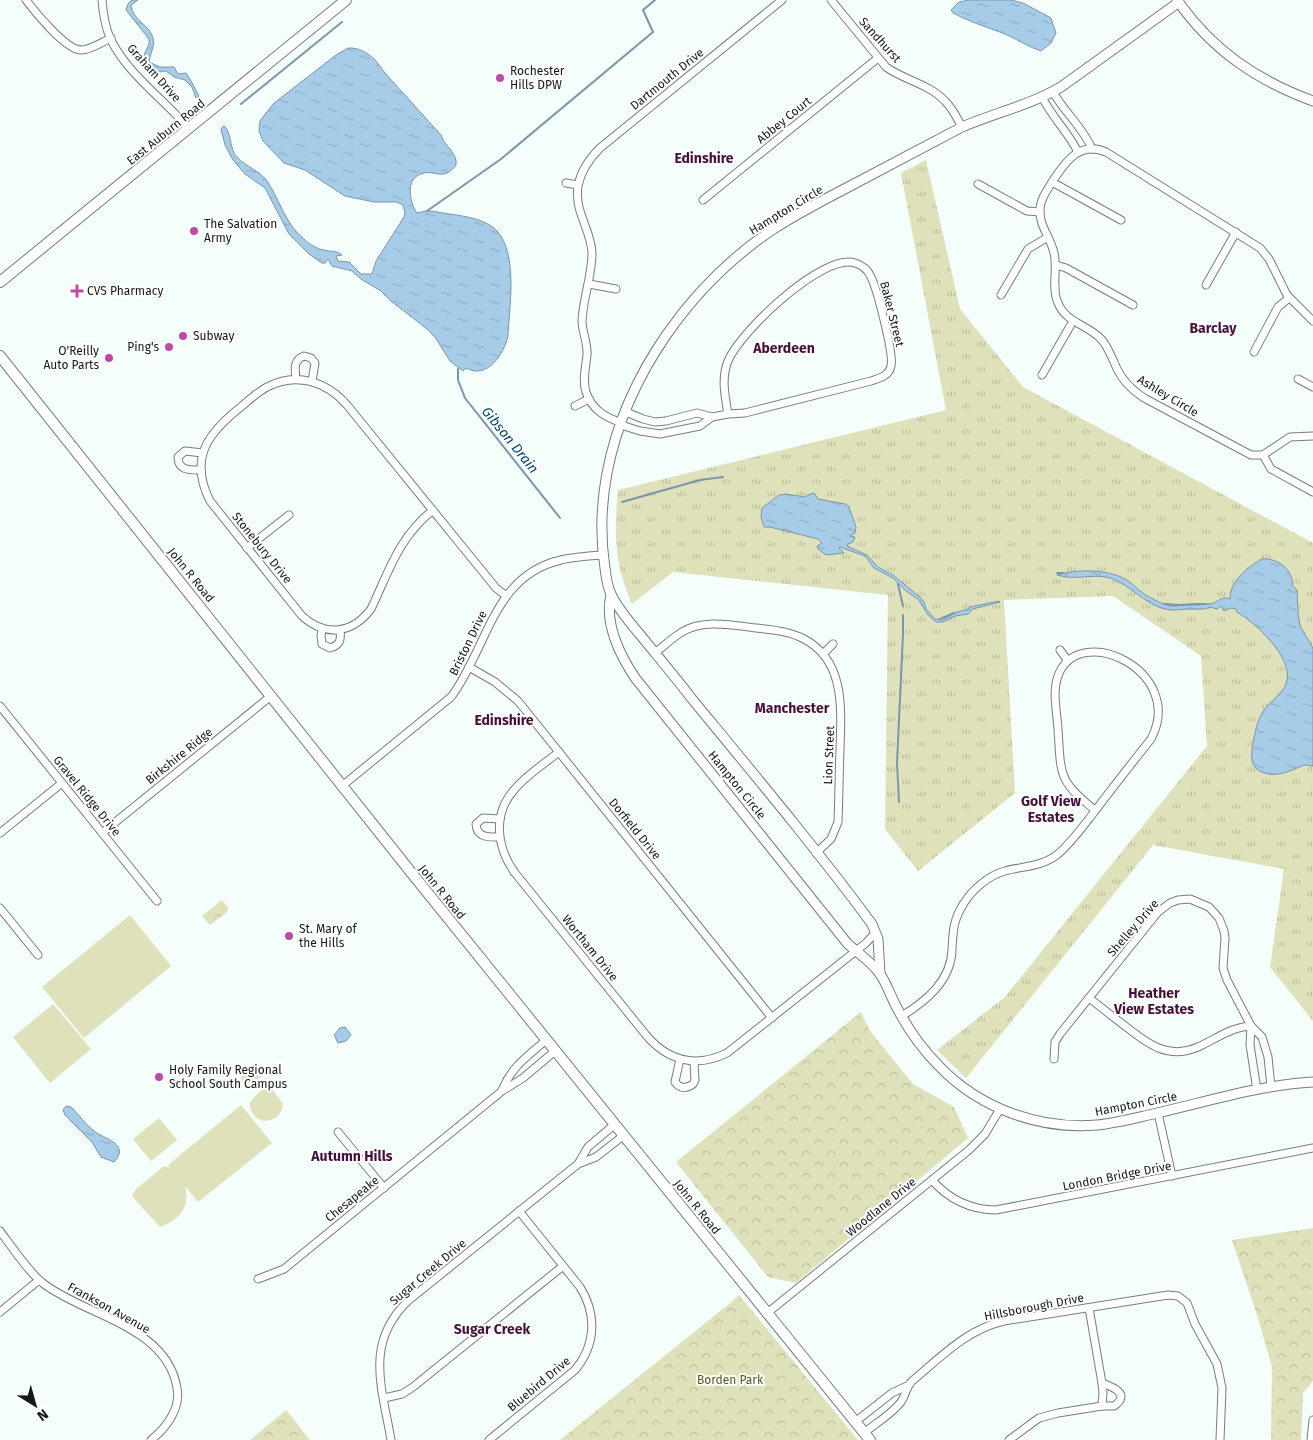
<svg xmlns="http://www.w3.org/2000/svg" width="1313" height="1440" font-family="'Fira Sans',sans-serif">
<style>
.grass{fill:url(#grass-tufts)}
.forest{fill:url(#forest-crowns)}
.pitch{fill:#dee1b9}
.water{fill:url(#water-ripples);stroke:#7a96aa}
.lines{fill:none;stroke-linecap:round;stroke-linejoin:round}
.stream{stroke:#7a96aa;stroke-width:2}
.minor-casing{stroke:#767e7c;stroke-width:9}
.tertiary-casing{stroke:#767e7c;stroke-width:11}
.secondary-casing{stroke:#767e7c;stroke-width:12}
.minor{stroke:#fff;stroke-width:7}
.tertiary{stroke:#fff;stroke-width:9}
.secondary{stroke:#fff;stroke-width:10}
.poi-dot{fill:#be4ca7;stroke:#fff;stroke-width:2}
.labels{text-anchor:middle;dominant-baseline:central;stroke-width:4;stroke-linejoin:round;paint-order:stroke}
.street-label{font-size:12px;fill:#151918;stroke:#fff}
.poi-label{font-size:12px;fill:#151918;stroke:#fff;text-anchor:start}
.park-label{font-size:12px;fill:#555816;stroke:#fff}
.neighbourhood-label{font-size:14px;font-weight:bold;fill:#46103c;stroke:#fff}
.water-label{font-size:14px;font-style:italic;fill:#02476c;stroke:#fff}
</style>
<defs>
<pattern id="grass-tufts" width="24" height="20" patternUnits="userSpaceOnUse" patternTransform="scale(1.25)"><rect width="24" height="20" fill="#dee1b9"/><path d="M3 7l-1-3M5 7V3M7 7l1-3M15 17l-1-3M17 17v-4M19 17l1-3" fill="none" stroke="#bec09e"/></pattern>
<pattern id="forest-crowns" width="20" height="18" patternUnits="userSpaceOnUse" patternTransform="scale(1.25)"><rect width="20" height="18" fill="#dee1b9"/><path d="M2 6a3 3 0 1 1 6 0M12 15a3 3 0 1 1 6 0" fill="none" stroke="#bec09e"/></pattern>
<pattern id="water-ripples" width="26" height="14" patternUnits="userSpaceOnUse" patternTransform="scale(1.25)"><rect width="26" height="14" fill="#a6cce8"/><path d="M2 4q2-2 4 0t4 0M15 11q2-2 4 0t4 0" fill="none" stroke="#8eafc6"/></pattern>
</defs>
<rect width="100%" height="100%" fill="#f4fefb"/>
<path class="grass" d="M926,160L960,309L1023,387L1313,543V1021L1270,967L1284,869L1153,845L966,1078L937,1050L1005,997L1207,746L1201,656L1113,596L1004,600L1015,793L918,871L885,829L888,595L673,572L632,604C614,563 614,534 618,490L946,410L901,173Z"/>
<g class="forest">
<path d="M222,900L228,908L227,912L210,925L202,916Z"/>
<path d="M861,1012L870,1031L913,1084L954,1107L968,1138L796,1283L768,1277L676,1162Z"/>
<path d="M245,1069L261,1073L260,1077L253,1086L241,1079Z"/>
<path d="M1313,1228V1381L1303,1393L1301,1440H1271L1272,1367L1258,1318L1232,1240Z"/>
<path d="M739,1295L858,1440H560L729,1304Z"/>
<path d="M286,1410L310,1440H250Z"/>
</g>
<g class="pitch">
<path d="M130,915L171,966L84,1038L42,987Z"/>
<path d="M53,1004L91,1049L50,1083L13,1037Z"/>
<path d="M266,1085L270,1086L283,1104C281,1127 249,1126 250,1102Z"/>
<path d="M241,1105L272,1143L198,1202L185,1186C190,1207 180,1220 160,1227L132,1196L135,1190L164,1166L170,1168L168,1165Z"/>
<path d="M159,1118L177,1140L151,1161L133,1139Z"/>
</g>
<g class="water">
<path d="M132,0H138L131,5C132,20 150,25 153,38C155,46 150,54 149,62L160,67H174L178,74L186,73L190,79L199,96L196,98L192,87L185,80L174,77L166,71L159,72L147,65L144,55L149,44V39L126,10L128,4Z"/>
<path d="M969,0H1011L1023,3L1051,18L1056,33L1051,43L1041,51C1028,47 1017,39 1005,34C987,27 970,22 953,13L951,10L959,2Z"/>
<path d="M348,48C364,47 377,60 384,72L441,135C444,146 458,153 456,165C453,169 449,173 444,174C437,175 430,171 424,173C405,177 409,199 416,212L418,213L425,211H432C450,215 471,215 488,224C521,241 509,307 508,336C504,354 487,380 466,368L463,371L450,361L435,337L427,329L391,301L381,291L361,279L352,271L332,266L328,259L325,263H322L309,254L289,234L265,188L245,174L233,160L225,145L221,129L224,126C232,132 229,149 237,157C246,167 259,170 267,181C280,200 285,224 304,239C309,244 317,249 324,250C331,252 335,250 342,255L336,256L338,261L349,262L361,274H372L376,261L404,217L405,213L403,205L397,202H374L345,196L305,170L284,163L263,141L259,131L260,121L273,104L336,55Z"/>
<path d="M814,493L818,499L845,504L849,507L856,527L855,533L850,536L855,537L853,542L848,544L847,546L867,555L878,567L893,575L921,598L924,602L926,609L935,619L943,620L954,613L968,609L970,607L999,601L1000,602L973,609L968,614L955,616L943,622H936L928,615L918,599L906,591L893,578L874,568L865,556L840,547L839,548L844,553L826,555L818,549L817,546L822,543L818,539L770,527H764L761,517L762,508L779,495L785,494L805,497L808,495Z"/>
<path d="M1262,559C1276,557 1294,570 1292,585L1297,590L1298,613L1300,626L1313,648V766C1309,766 1305,764 1302,766C1292,770 1280,776 1269,774C1247,770 1251,755 1254,738C1256,728 1258,719 1264,710C1271,700 1285,693 1287,680C1292,657 1256,623 1237,612L1236,609L1231,608L1224,611L1221,606L1217,609L1210,607C1203,610 1199,609 1192,609C1185,609 1178,610 1172,610C1148,609 1132,585 1110,578C1092,573 1075,581 1057,575C1076,569 1107,569 1125,579C1131,582 1135,587 1140,591C1148,597 1161,604 1171,606C1177,607 1184,604 1190,604C1197,603 1203,605 1210,604C1218,603 1221,595 1230,599C1229,583 1248,566 1262,559Z"/>
<path d="M345,1027L351,1035L346,1041L338,1043L334,1035L340,1028Z"/>
<path d="M66,1106L71,1107C79,1115 86,1125 94,1131C104,1139 131,1144 114,1162L101,1157L92,1142L65,1115L63,1110Z"/>
</g>
<g class="lines">
<g class="stream">
<path d="M241,104L342,22"/>
<path d="M427,211L501,159L653,32L643,10L655,0"/>
<path d="M458,369V380L465,398L560,518"/>
<path d="M622,502L700,480L723,477"/>
<path d="M1057,573H1063"/>
<path d="M898,584L903,606"/>
<path d="M1164,604L1179,605L1206,604"/>
<path d="M940,619L954,613"/>
<path d="M899,802L897,763L903,634V615"/>
</g>
<defs>
<g id="minor">
<path d="M26,0C35,12 66,50 81,50C91,50 102,42 111,38"/>
<path d="M102,0C103,13 105,26 110,38C127,74 164,99 189,129"/>
<path d="M831,0L886,67C904,80 929,84 945,101C953,109 957,118 962,127"/>
<path d="M1053,92C1064,112 1083,127 1092,149"/>
<path d="M1042,97C1052,117 1068,132 1078,152"/>
<path d="M1052,182L1121,220"/>
<path d="M566,183L578,185"/>
<path d="M978,184L1027,211L1040,212"/>
<path d="M703,200L878,58"/>
<path d="M1056,265L1066,268L1133,305"/>
<path d="M589,284L616,289"/>
<path d="M1206,285L1236,232"/>
<path d="M1001,295L1028,249L1048,237"/>
<path d="M1313,321L1287,295L1269,259L1260,248L1106,152C1080,141 1066,161 1054,179C1048,189 1040,199 1040,210C1039,226 1051,238 1054,253C1058,269 1051,288 1058,303C1066,323 1087,324 1101,339C1107,345 1110,354 1114,362C1120,378 1131,390 1146,399L1251,455H1263L1290,437L1313,436"/>
<path d="M1254,352L1278,307L1289,298"/>
<path d="M1042,375L1073,321"/>
<path d="M296,379C295,369 293,360 304,356L311,358L315,363L312,381"/>
<path d="M1298,379L1313,387"/>
<path d="M575,406L589,399"/>
<path d="M626,412L643,419L655,422L666,421L697,413L712,417"/>
<path d="M622,423C605,417 592,410 586,392C582,379 586,367 587,355C588,343 582,332 582,321C583,298 592,276 592,253C591,229 574,212 578,186C581,170 589,159 600,148L782,0"/>
<path d="M621,425L640,431L660,434L700,426L712,417L728,414L745,413L871,381C880,378 889,376 891,366C894,354 877,289 871,277C868,270 862,265 855,263C822,253 740,332 728,361C721,378 725,396 728,414"/>
<path d="M1263,455L1271,469L1313,492"/>
<path d="M201,470C190,470 178,471 178,457L185,451L203,453"/>
<path d="M433,510C399,537 389,571 371,609C352,634 325,637 302,616L210,501C188,457 209,432 242,406C250,399 258,392 267,387C296,372 326,381 347,405L496,588L505,595"/>
<path d="M247,548L289,515"/>
<path d="M322,629L321,636L322,644L330,648C341,645 341,639 340,630"/>
<path d="M1060,650L1068,661"/>
<path d="M655,653C664,646 672,638 682,632C703,619 732,625 756,628C772,630 789,631 804,639C846,661 841,710 840,750C839,774 839,798 838,822L831,839L816,853"/>
<path d="M823,654L833,644"/>
<path d="M469,667L495,682L518,701L772,1018"/>
<path d="M0,706L157,901"/>
<path d="M559,752C544,764 526,775 514,790C492,815 497,848 515,873L646,1035C668,1061 696,1068 727,1053L866,943L875,933"/>
<path d="M342,786L451,697C462,683 469,667 477,651C496,611 512,571 561,560C574,557 589,556 603,555"/>
<path d="M0,833L62,783"/>
<path d="M102,833L271,696"/>
<path d="M499,837C488,837 477,838 476,824L483,818L500,819"/>
<path d="M0,908L38,955"/>
<path d="M1089,998C1101,1007 1113,1017 1125,1026C1148,1044 1168,1060 1198,1047C1216,1039 1231,1027 1251,1026"/>
<path d="M902,1016C926,1001 951,981 952,950C953,931 953,920 964,903C972,890 989,875 1005,871C1023,866 1042,867 1058,854C1072,842 1084,825 1095,811C1113,787 1132,763 1151,739C1187,671 1078,620 1058,676C1052,692 1057,712 1058,729C1061,775 1058,781 1095,810"/>
<path d="M1251,1026L1250,1045L1257,1090"/>
<path d="M680,1059L675,1082C680,1089 686,1089 693,1084L695,1080L694,1062"/>
<path d="M1054,1059L1055,1042L1060,1034L1158,912L1170,903L1178,900L1190,899L1209,907L1219,918L1224,931L1225,938L1223,968L1227,980L1251,1026L1262,1037L1268,1057L1271,1087"/>
<path d="M502,1090C513,1065 526,1058 546,1040"/>
<path d="M1158,1113L1172,1176"/>
<path d="M338,1132L384,1188"/>
<path d="M578,1164L588,1147L614,1125"/>
<path d="M932,1180C948,1199 971,1210 996,1210L1313,1148"/>
<path d="M0,1231C12,1247 29,1273 44,1284C86,1316 167,1326 177,1388C181,1409 166,1428 151,1440"/>
<path d="M258,1279L284,1269L502,1091L523,1078L555,1051"/>
<path d="M0,1312L39,1280"/>
<path d="M766,1314L969,1150L985,1134L1000,1109"/>
<path d="M384,1398L402,1394L413,1387L563,1266"/>
<path d="M1102,1406H1114C1131,1394 1113,1387 1102,1383"/>
<path d="M855,1422L892,1393L907,1386"/>
<path d="M864,1433C876,1423 892,1414 901,1402C906,1395 906,1387 912,1381C940,1358 967,1329 1004,1321L1168,1295L1178,1296L1187,1303L1195,1324L1217,1364L1222,1388L1220,1440"/>
<path d="M391,1440C382,1387 364,1342 409,1300L578,1164L596,1157L623,1136"/>
<path d="M489,1440L575,1370C596,1345 597,1314 580,1287L519,1211"/>
<path d="M1009,1440L1039,1418L1058,1413L1102,1406L1103,1393L1102,1383L1089,1308"/>
<path d="M1311,1440L1313,1420"/>
</g>
<g id="tertiary">
<path d="M1177,0C1212,50 1256,80 1313,101"/>
<path d="M611,595C604,623 620,656 636,679L847,943C857,953 872,962 880,974C887,984 891,997 897,1008C908,1029 922,1049 939,1066C979,1108 1039,1130 1097,1125C1116,1123 1135,1118 1153,1114C1206,1102 1259,1085 1313,1082"/>
<path d="M880,973L878,939L872,924C815,847 753,773 692,699C676,678 659,658 642,637C632,625 617,608 611,594C607,586 606,577 605,568C600,536 601,505 607,473C626,374 692,283 775,228C800,212 827,198 854,184C890,165 926,146 962,127C995,113 1030,105 1061,87L1179,2"/>
</g>
<g id="secondary">
<path d="M0,282L346,0"/>
<path d="M0,356L414,876L870,1440"/>
</g>
</defs>
<use href="#minor" class="minor-casing"/>
<use href="#tertiary" class="tertiary-casing"/>
<use href="#secondary" class="secondary-casing"/>
<use href="#minor" class="minor"/>
<use href="#tertiary" class="tertiary"/>
<use href="#secondary" class="secondary"/>
</g>
<g class="poi-dot">
<circle cx="500" cy="78" r="5"/>
<circle cx="194" cy="231" r="5"/>
<path d="M74.5 283.5h5v5h5v5h-5v5h-5v-5h-5v-5h5z"/>
<circle cx="183" cy="336" r="5"/>
<circle cx="169" cy="347" r="5"/>
<circle cx="109" cy="358" r="5"/>
<circle cx="289" cy="936" r="5"/>
<circle cx="159" cy="1077" r="5"/>
</g>
<g class="labels">
<g class="street-label">
<text transform="translate(880 40) rotate(48)">Sandhurst</text>
<text transform="translate(154 73) rotate(48)">Graham Drive</text>
<text transform="translate(667 79) rotate(-39)">Dartmouth Drive</text>
<text transform="translate(784 120) rotate(-39)">Abbey Court</text>
<text transform="translate(166 132) rotate(-39)">East Auburn Road</text>
<text transform="translate(786 210) rotate(-31)">Hampton Circle</text>
<text transform="translate(892 314) rotate(76)">Baker Street</text>
<text transform="translate(1168 396) rotate(31)">Ashley Circle</text>
<text transform="translate(262 548) rotate(51)">Stonebury Drive</text>
<text transform="translate(191 575) rotate(51)">John R Road</text>
<text transform="translate(468 643) rotate(-64)">Briston Drive</text>
<text transform="translate(829 755) rotate(-88)">Lion Street</text>
<text transform="translate(179 756) rotate(-39)">Birkshire Ridge</text>
<text transform="translate(737 785) rotate(51)">Hampton Circle</text>
<text transform="translate(87 796) rotate(51)">Gravel Ridge Drive</text>
<text transform="translate(635 829) rotate(51)">Dorfield Drive</text>
<text transform="translate(442 892) rotate(51)">John R Road</text>
<text transform="translate(1133 928) rotate(-49)">Shelley Drive</text>
<text transform="translate(590 948) rotate(51)">Wortham Drive</text>
<text transform="translate(1136 1104) rotate(-11)">Hampton Circle</text>
<text transform="translate(1117 1176) rotate(-11)">London Bridge Drive</text>
<text transform="translate(352 1199) rotate(-39)">Chesapeake</text>
<text transform="translate(697 1207) rotate(51)">John R Road</text>
<text transform="translate(881 1207) rotate(-39)">Woodlane Drive</text>
<text transform="translate(428 1272) rotate(-40)">Sugar Creek Drive</text>
<text transform="translate(1034 1307) rotate(-11)">Hillsborough Drive</text>
<text transform="translate(109 1308) rotate(29)">Frankson Avenue</text>
<text transform="translate(539 1384) rotate(-40)">Bluebird Drive</text>
</g>
<g class="poi-label">
<text x="510" y="71">Rochester<tspan x="510" dy="14">Hills DPW</tspan></text>
<text x="204" y="224">The Salvation<tspan x="204" dy="14">Army</tspan></text>
<text x="87" y="291">CVS Pharmacy</text>
<text x="193" y="336">Subway</text>
<text x="159" y="347" text-anchor="end">Ping's</text>
<text x="99" y="351" text-anchor="end">O'Reilly<tspan x="99" dy="14">Auto Parts</tspan></text>
<text x="299" y="929">St. Mary of<tspan x="299" dy="14">the Hills</tspan></text>
<text x="169" y="1070">Holy Family Regional<tspan x="169" dy="14">School South Campus</tspan></text>
</g>
<g class="park-label">
<text x="730" y="1380">Borden Park</text>
</g>
<g class="neighbourhood-label">
<text x="704" y="158">Edinshire</text>
<text x="1213" y="328">Barclay</text>
<text x="784" y="348">Aberdeen</text>
<text x="792" y="708">Manchester</text>
<text x="504" y="720">Edinshire</text>
<text x="1051" y="801">Golf View<tspan x="1051" dy="16">Estates</tspan></text>
<text x="1154" y="993">Heather<tspan x="1154" dy="16">View Estates</tspan></text>
<text x="352" y="1156">Autumn Hills</text>
<text x="492" y="1329">Sugar Creek</text>
</g>
<g class="water-label">
<text transform="translate(510 440) rotate(51)">Gibson Drain</text>
</g>
</g>
<g transform="translate(35 1405) rotate(143)" stroke="#ffffff" stroke-width="4" paint-order="stroke">
<path d="M0-4L9 19L0 12L-9 19Z" fill="#151918"/>
<text y="-8" font-size="14" font-weight="bold" text-anchor="middle" fill="#151918">N</text>
</g>
</svg>
